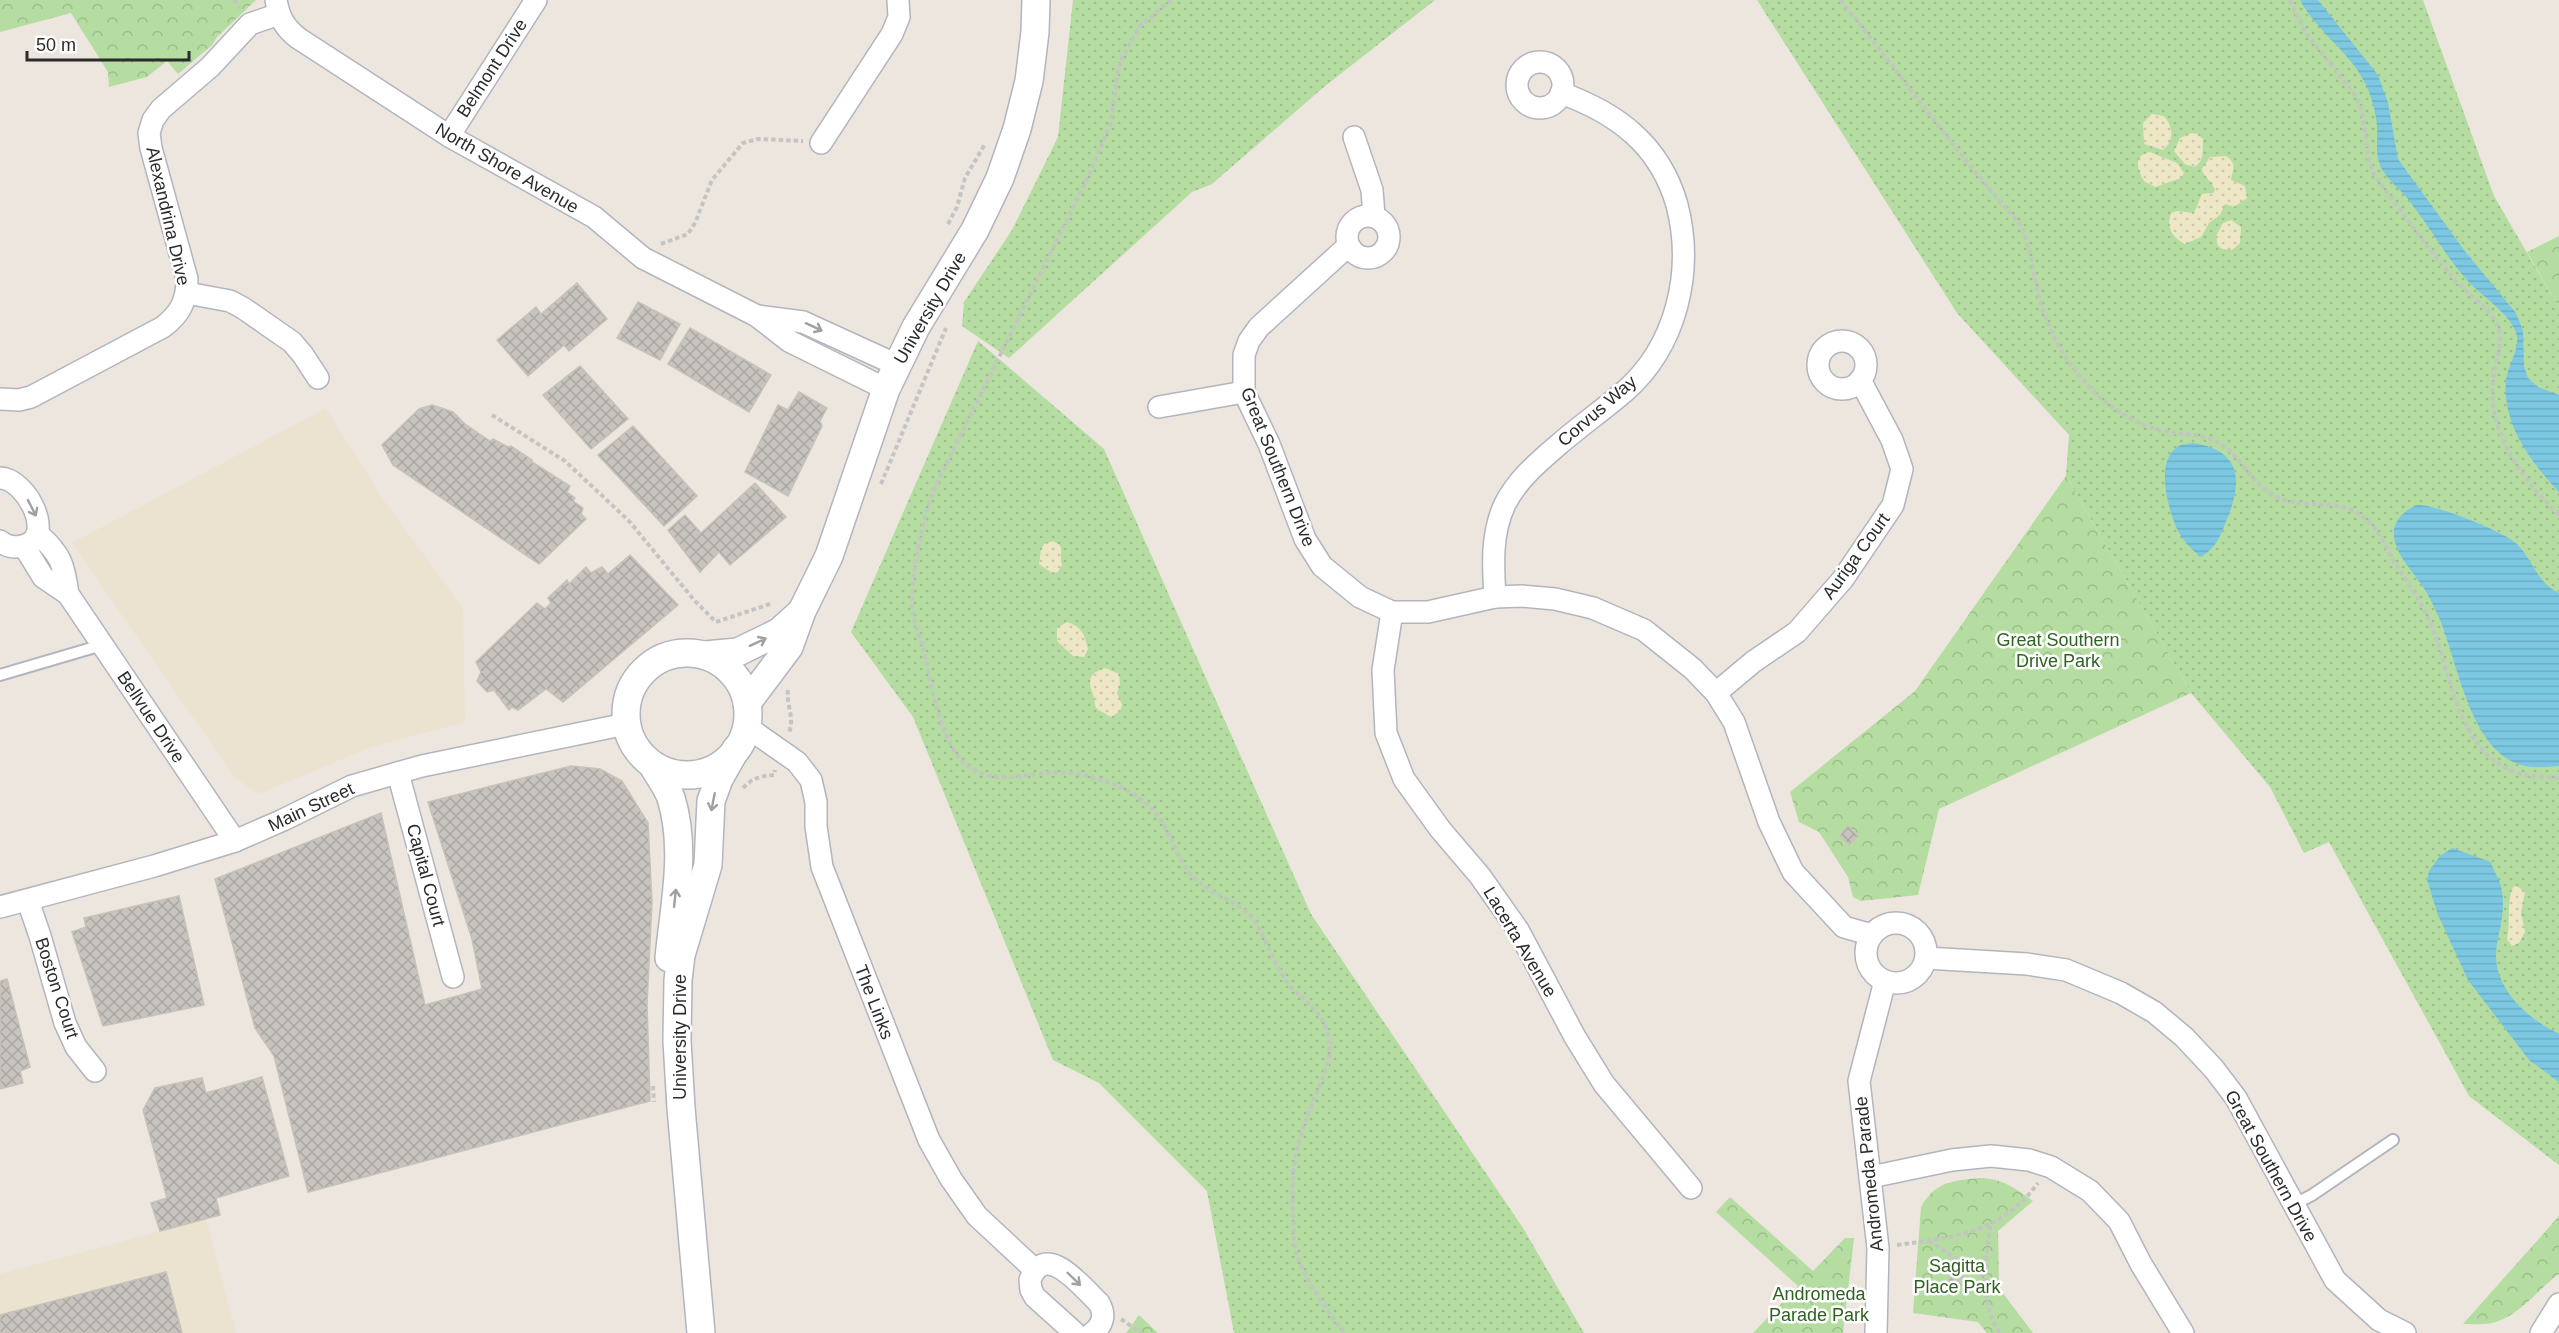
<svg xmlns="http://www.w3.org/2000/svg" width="2559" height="1333" font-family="Helvetica,sans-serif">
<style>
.education{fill:#ebe3d0}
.grass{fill:url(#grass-dots)}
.forest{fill:url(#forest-crowns)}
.sand{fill:url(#sand-dots)}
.water{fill:url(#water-rules)}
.building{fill:url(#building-cross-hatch);stroke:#c7c2b9;stroke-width:1.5}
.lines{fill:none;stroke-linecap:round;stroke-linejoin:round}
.service-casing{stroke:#b2b5bd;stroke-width:14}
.minor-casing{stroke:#b2b5bd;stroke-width:24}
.tertiary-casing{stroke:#b2b5bd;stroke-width:30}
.path{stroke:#c4c4c4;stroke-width:4;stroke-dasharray:4.5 3;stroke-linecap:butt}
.service{stroke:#fff;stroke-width:10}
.minor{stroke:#fff;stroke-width:21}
.tertiary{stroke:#fff;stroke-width:27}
.oneway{stroke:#a0a0a0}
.labels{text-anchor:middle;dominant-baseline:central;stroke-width:5;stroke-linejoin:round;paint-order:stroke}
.street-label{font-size:18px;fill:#2b2b2b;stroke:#fff}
.park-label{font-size:18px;fill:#2f6221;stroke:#fff}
</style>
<defs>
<pattern id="grass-dots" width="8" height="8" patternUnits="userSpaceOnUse" patternTransform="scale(1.5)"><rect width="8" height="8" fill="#b5dda1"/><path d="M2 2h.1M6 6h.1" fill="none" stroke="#9cbe8b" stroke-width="1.8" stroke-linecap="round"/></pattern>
<pattern id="forest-crowns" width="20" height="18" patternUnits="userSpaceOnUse" patternTransform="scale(1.5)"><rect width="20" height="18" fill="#b5dda1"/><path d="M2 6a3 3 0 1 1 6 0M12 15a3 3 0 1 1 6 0" fill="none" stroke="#9cbe8b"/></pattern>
<pattern id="sand-dots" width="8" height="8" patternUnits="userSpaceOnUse" patternTransform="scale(1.5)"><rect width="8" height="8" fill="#ede7c5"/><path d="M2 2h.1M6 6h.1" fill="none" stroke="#cbc6a9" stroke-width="1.8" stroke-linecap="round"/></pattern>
<pattern id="water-rules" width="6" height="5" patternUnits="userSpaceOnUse" patternTransform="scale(1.5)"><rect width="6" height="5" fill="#7cc8e3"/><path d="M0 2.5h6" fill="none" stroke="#6bacc3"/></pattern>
<pattern id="building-cross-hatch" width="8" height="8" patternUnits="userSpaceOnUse" patternTransform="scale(1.5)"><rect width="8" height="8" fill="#c7c3be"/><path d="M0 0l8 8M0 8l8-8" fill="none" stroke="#aba8a3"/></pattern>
</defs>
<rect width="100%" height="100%" fill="#ece6df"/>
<g class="education">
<path d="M326,408L385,502L463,608L465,722L369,748L259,794L235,778L72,543Z"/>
<path d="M206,1219L236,1333H0V1274Z"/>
</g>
<g class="grass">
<path d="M1073,0H1435L1325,86L1212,184L1192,192L1009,358L962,326L964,302L1012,230L1058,137Z"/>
<path d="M1757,0H2423L2494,196L2559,308V1165L2469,1096L2329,842L2304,853L2270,787L2191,693L2066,476L2069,435L1957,313Z"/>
<path d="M978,341L1104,449L1311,914L1523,1228L1584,1333H1234L1207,1191L1099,1083L1053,1060L913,717L851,632Z"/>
</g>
<g class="forest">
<path d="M0,0H256L217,37L212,45L178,74L167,61L147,77L109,87L108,72L71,13L0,32Z"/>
<path d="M2559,236V308L2527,252Z"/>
<path d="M2066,476L2191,693L1939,809L1918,895L1861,901L1853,897L1848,877L1819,832L1799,822L1790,792L1915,691Z"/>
<path d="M1979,1178C2002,1178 2015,1188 2033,1201L1998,1231L1999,1288L2033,1333H1987L1978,1322L1913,1313L1921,1207C1935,1182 1951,1181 1979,1178Z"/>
<path d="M1730,1197L1813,1271L1845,1238H1854L1843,1333H1753L1798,1286L1716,1212Z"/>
<path d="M2559,1216V1274C2537,1290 2522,1313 2496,1322C2487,1325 2473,1324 2463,1324Z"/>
<path d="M1139,1315L1158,1333H1126Z"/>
</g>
<g class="sand">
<path d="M2152,114L2164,116C2174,128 2174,140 2163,150L2144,144L2143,123Z"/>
<path d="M2192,133L2198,134L2203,139C2202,150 2205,162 2194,167L2185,164L2174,151L2180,138Z"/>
<path d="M2150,152L2177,163L2184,173L2181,178L2155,187L2144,181C2137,169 2133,155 2150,152Z"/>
<path d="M2226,156C2237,163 2233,169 2231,180L2245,186L2247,198L2234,207L2225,204L2220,215L2209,223L2201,237L2185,244C2172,237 2166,228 2171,213L2177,211L2194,213L2202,194L2213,193L2215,190L2212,184L2203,173L2202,169L2210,157Z"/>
<path d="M2231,220L2241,227L2240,243L2232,250L2223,249L2218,246L2216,236L2223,223Z"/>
<path d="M1053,541L1060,545C1063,552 1059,557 1062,565L1058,572L1052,573L1039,564L1041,550L1044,544Z"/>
<path d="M1067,622C1081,626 1085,635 1088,649L1084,657L1073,656L1057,641V628Z"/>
<path d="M1105,668L1119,674L1120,684L1117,693L1122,705L1120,711L1111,717L1097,709C1094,704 1095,699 1093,694C1087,679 1090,673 1105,668Z"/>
<path d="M2517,886L2525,892L2521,913L2525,932L2519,943L2512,946L2507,939C2511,922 2506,902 2513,887Z"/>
</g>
<g class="water">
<path d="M2300,0H2318L2378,75L2388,103L2398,159L2464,250L2516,313L2523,331L2524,366L2528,378L2538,387L2559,395V492C2531,462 2502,425 2506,380C2508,363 2524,345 2514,328C2503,308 2481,296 2466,279C2444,254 2428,224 2407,198C2400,189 2389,181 2383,171C2374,157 2378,141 2377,126C2376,113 2372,99 2367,87C2352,53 2317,32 2300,0Z"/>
<path d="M2193,443C2241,450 2243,480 2227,519C2221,535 2216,548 2201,557C2191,549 2183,541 2177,529C2168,509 2154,459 2179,446C2182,444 2189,444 2193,443Z"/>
<path d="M2417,505C2435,504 2503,531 2517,544C2533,560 2537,583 2559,593V766C2546,767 2531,769 2518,764C2467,746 2457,654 2436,611C2432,603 2428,594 2423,587C2413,571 2396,556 2394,536C2392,522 2404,510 2417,505Z"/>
<path d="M2452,848L2491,862C2494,873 2501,880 2502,892C2506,918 2496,935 2496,957C2497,992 2530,1020 2559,1034V1082L2529,1060L2468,980L2438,915L2427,880L2429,871L2440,856Z"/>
</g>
<g class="building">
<path d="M577,283L607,319L569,351L564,345L528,376L497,340L536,307L541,314Z"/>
<path d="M638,302L680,324L660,360L617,338Z"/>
<path d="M690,328L771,375L749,412L668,364Z"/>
<path d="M580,366L628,419L591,449L543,395Z"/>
<path d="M799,392L827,408L820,421L822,426L788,496L745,472L778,405L788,410Z"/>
<path d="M432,405L453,412L465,424L490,441L493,439L508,447L511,446L532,460V462L570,486L567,492L575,498L573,501L583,508L581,514L586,519L539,564L393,465L382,445L419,409Z"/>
<path d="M633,426L697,496L664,526L598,455Z"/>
<path d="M755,483L786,517L730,565L719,552L700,572L668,530L685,515L701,533Z"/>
<path d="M630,555L678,605L563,702L546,689L518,710L512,707L509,710L494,690L487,692L477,681L481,672L476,662L537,603L545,609L551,603L548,598L567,580L569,584L586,567L591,573L602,567L608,574Z"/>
<path d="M571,766L600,769L622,781L648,823L652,902L647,1004L650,1101L308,1192L274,1056L255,1028L215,879L381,813L425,1005L482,989L472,939L428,802Z"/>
<path d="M1848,826L1858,836L1849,845L1840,835Z"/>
<path d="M179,896L204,1005L103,1026L72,932L86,927L84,918Z"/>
<path d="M7,979L30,1067L20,1071L23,1083L0,1089V981Z"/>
<path d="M262,1077L289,1176L216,1198L220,1215L160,1231L151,1203L167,1198L143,1110L155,1088L202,1078L206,1093Z"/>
<path d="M166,1272L182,1333H0V1315Z"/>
<path d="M1952,1276L1962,1284L1953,1295L1943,1286Z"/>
</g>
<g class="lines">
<defs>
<g id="service">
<path d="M0,675L102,645"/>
<path d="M2293,1205L2312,1195L2393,1140"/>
</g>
<g id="minor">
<path d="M276,0C279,17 284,27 298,38L449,136L594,217L643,258L757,316L789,341L886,389"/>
<circle cx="1540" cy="85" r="23"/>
<path d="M449,136L536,0"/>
<path d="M1354,137L1372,190L1374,216"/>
<path d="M821,143L892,34L899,17L898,0"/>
<circle cx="1368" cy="237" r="21"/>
<path d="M1348,246L1259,327L1249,341L1244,355V392L1269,444L1305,539L1322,566L1360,597L1392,612H1428L1495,597L1522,596L1555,599L1593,608L1644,630L1693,669L1716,693L1734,722L1769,822L1793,872L1844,927L1872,935"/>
<path d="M187,293L230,301L243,308L292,342L303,355L318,378"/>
<path d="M757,316L803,322L897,365"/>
<circle cx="1842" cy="365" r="24"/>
<path d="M0,399L19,400L31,397L163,327C180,314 187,301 187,279L151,148L149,133L153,120L161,109L210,67L250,24L279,14"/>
<path d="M1159,407L1244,392"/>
<path d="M0,478C26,478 58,539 22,546C14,548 7,547 0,541"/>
<path d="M38,534C61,554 64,565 68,594L235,841"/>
<path d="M24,546L43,577L68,594"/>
<path d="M1495,597C1493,566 1491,533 1505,504C1518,478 1542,459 1564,440C1583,424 1604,409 1624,392C1677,346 1694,271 1677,205C1660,145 1617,113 1561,93"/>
<path d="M1392,612L1383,670L1386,733L1404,779L1440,829L1480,876L1518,930L1575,1037L1604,1084L1691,1188"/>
<path d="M1716,693L1753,662L1797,632L1843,579L1893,505L1902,469L1892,440L1860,380"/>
<path d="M747,727L797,762L811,780L816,802V826L822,867L929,1140L951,1179L977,1216L1035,1270"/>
<path d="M398,773L453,977"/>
<path d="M28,901L40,936L65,1023L76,1047L95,1071"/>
<path d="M0,907L154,866L235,841L283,820L352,786L422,766L626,724"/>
<circle cx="1896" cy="953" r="30"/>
<path d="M1926,958L2027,964L2066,970L2121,993L2154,1012L2184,1037L2214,1069L2236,1098L2335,1280L2379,1320L2405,1333"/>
<path d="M1871,1177L1952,1160L1991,1156L2029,1160L2051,1167L2090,1191L2119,1221L2141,1264L2183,1333"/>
<path d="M1075,1333L1035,1297L1031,1290L1030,1280C1045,1239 1083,1288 1099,1303C1106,1315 1103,1326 1092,1333"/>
<path d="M1876,1333L1878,1248L1859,1081L1885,981"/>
<path d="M2541,1333L2559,1304"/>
</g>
<g id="tertiary">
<circle cx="687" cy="714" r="61"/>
<path d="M705,655L738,652L779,632L801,612"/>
<path d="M747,703L789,647L802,611L829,556L886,389L916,327L975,230L1000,178L1017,129L1029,81L1035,32L1036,0"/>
<path d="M653,766C659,776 667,787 671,798C687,850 674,905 669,958"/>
<path d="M701,1333L681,1108L677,1041L678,980L681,955L708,865L711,801L719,779L736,749"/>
</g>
</defs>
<use href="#service" class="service-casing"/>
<use href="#minor" class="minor-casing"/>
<use href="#tertiary" class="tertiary-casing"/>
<g class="path">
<path d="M234,0L240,8"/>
<path d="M1171,0L1140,26L1120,61L1110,124L1091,171L934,489C921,525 913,565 912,603C912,619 920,636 924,651C931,683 941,754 974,770C1005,787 1038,768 1071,773C1108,779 1145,792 1164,825C1174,843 1179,863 1194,878C1212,896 1241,901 1256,923C1267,942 1274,964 1287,982C1299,998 1318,1007 1326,1028C1337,1057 1319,1085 1309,1112C1293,1153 1291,1176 1293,1220C1294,1229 1293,1239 1295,1247C1300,1274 1328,1311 1344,1333"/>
<path d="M1840,0C1901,74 1955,152 2019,223C2031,244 2031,260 2036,284C2046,336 2078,388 2125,415C2137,422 2149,428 2162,431C2181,435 2202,433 2219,443C2242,457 2251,484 2275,496C2308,513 2342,492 2372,525C2381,535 2386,548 2393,560C2405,579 2419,598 2428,618C2451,666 2453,740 2506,768C2522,777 2541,777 2559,778"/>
<path d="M2290,0L2305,32L2355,95L2362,112L2369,160L2374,175C2401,210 2426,247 2455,280C2467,294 2488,307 2496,323C2505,340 2497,355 2494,372C2484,430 2520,476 2559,515"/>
<path d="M948,224L957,207L965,178L985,144"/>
<path d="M661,244L688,234L695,223L712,180L743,143L758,139L803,141"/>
<path d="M492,415L565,461L629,521L694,600L716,622L773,603"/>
<path d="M881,484L946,328"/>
<path d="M788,690C786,704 795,720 789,732"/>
<path d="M743,788C752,778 761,776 774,775L775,770"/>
<path d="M653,1086L654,1102"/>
<path d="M1990,1226C1986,1261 1978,1303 2000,1333"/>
<path d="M1929,1241L1984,1277"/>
<path d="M1897,1245C1955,1237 2000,1234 2038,1183"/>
<path d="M1960,1279L1970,1268"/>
<path d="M1121,1319L1141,1333"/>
</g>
<use href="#service" class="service"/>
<use href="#minor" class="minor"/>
<use href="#tertiary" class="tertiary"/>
</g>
<defs><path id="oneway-shaft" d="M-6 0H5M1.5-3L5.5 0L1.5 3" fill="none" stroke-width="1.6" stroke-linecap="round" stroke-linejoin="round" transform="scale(1.5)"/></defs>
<g class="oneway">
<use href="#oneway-shaft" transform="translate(814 327) rotate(25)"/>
<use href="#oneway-shaft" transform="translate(32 508) rotate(63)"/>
<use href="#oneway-shaft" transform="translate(758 642) rotate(-25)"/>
<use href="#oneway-shaft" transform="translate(713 802) rotate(101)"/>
<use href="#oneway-shaft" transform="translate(675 898) rotate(-84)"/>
<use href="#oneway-shaft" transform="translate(1074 1279) rotate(44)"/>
</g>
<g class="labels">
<g class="street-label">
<text transform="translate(492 68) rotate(-57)">Belmont Drive</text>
<text transform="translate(507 168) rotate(30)">North Shore Avenue</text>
<text transform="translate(168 216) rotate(77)">Alexandrina Drive</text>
<text transform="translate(930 308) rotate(-60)">University Drive</text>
<text transform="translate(1597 411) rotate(-41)">Corvus Way</text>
<text transform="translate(1278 467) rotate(68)">Great Southern Drive</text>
<text transform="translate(1856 556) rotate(-54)">Auriga Court</text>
<text transform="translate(151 717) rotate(56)">Bellvue Drive</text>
<text transform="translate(311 807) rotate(-25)">Main Street</text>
<text transform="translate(426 875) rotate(75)">Capital Court</text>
<text transform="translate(1520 942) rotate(59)">Lacerta Avenue</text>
<text transform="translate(57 988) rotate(72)">Boston Court</text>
<text transform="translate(874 1002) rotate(69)">The Links</text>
<text transform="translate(680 1037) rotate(-90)">University Drive</text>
<text transform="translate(2271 1166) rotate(61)">Great Southern Drive</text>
<text transform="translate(1869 1174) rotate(-96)">Andromeda Parade</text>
</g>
<g class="park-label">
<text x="2058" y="640">Great Southern<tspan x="2058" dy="21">Drive Park</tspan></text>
<text x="1957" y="1266">Sagitta<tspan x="1957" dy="21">Place Park</tspan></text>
<text x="1819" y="1294">Andromeda<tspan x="1819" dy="21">Parade Park</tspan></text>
</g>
</g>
<path d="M27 51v9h162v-9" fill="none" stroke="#2b2b2b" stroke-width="3"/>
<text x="36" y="51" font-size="18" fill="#2b2b2b" stroke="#ffffff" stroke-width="4.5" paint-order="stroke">50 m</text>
</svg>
